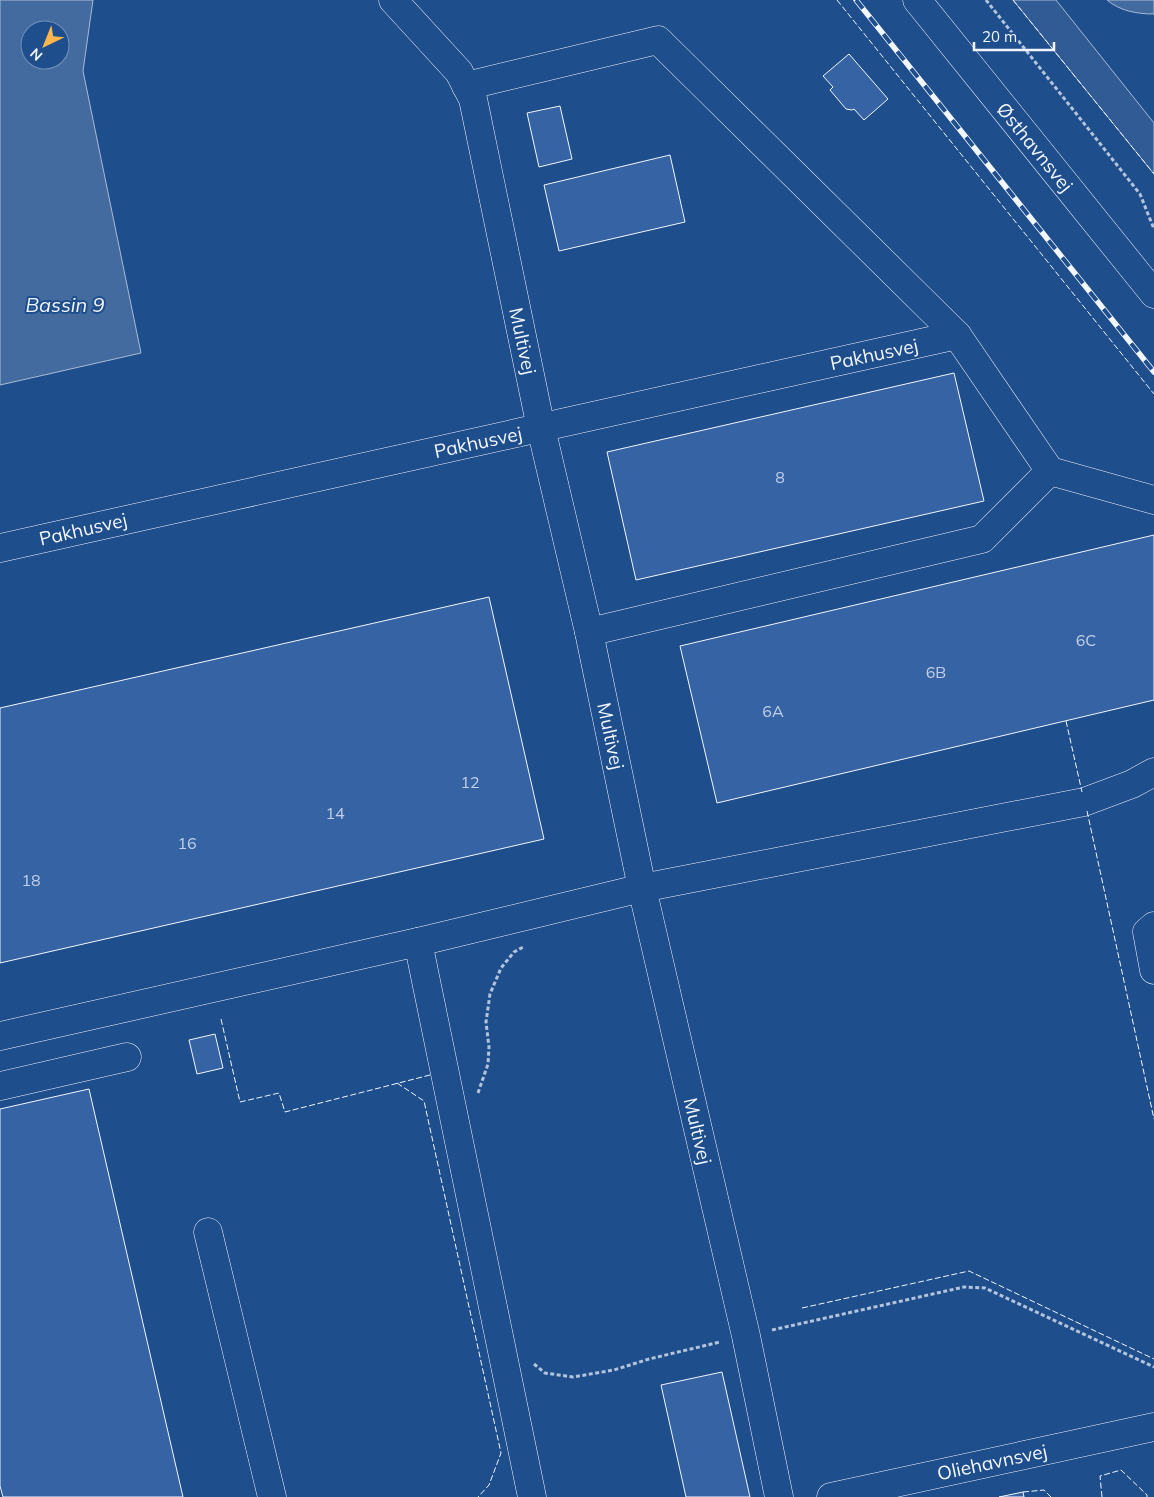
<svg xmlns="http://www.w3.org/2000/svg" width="1154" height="1497" font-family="Mulish,sans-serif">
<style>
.built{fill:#305b95;stroke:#a8bbd7}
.water{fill:#446ba0;stroke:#a8bbd7;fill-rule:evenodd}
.building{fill:#3563a3;stroke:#f2f6ff}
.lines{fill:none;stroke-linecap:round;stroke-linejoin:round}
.minor-casing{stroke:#f2f6ff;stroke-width:29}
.path{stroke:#b3c4dc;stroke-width:3;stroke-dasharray:4 2.5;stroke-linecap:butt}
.minor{stroke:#1f4e8c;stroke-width:28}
.rail-casing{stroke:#f2f6ff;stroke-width:5.5}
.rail{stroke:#1f4e8c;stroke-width:4;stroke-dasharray:11;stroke-linecap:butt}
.fence{stroke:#f2f6ff;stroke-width:1;stroke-dasharray:6 2.5;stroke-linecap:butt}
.labels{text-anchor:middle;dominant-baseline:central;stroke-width:4;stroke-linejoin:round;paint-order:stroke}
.number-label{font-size:16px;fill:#c3d1e8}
.street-label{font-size:19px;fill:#f2f6ff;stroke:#1f4e8c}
.water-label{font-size:20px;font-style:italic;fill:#f2f6ff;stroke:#1f4e8c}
</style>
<rect width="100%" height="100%" fill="#1f4e8c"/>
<path class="built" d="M1013,0H1056L1154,123V174Z"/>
<g class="water">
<path d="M0,0H93L83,71L141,353L0,385ZM30,30H60V60H30Z"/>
<path d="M1107,0H1154V14C1137,14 1120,11 1107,0Z"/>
</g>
<g class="building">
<path d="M849,54L888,99L864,120L854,109L852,110L846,109L830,90L833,87L823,76Z"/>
<path d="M560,106L572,159L539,167L527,113Z"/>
<path d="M670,155L685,222L559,251L544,185Z"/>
<path d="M954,373L984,501L636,580L607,452Z"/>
<path d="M1154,535V700L717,803L680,646Z"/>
<path d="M489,597L544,839L0,963V708Z"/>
<path d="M215,1034L223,1068L197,1074L189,1040Z"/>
<path d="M89,1089L183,1497H3L0,1486V1109Z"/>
<path d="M722,1372L750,1497H686L661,1385Z"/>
<path d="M1023,1492L1024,1497H999Z"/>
</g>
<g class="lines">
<defs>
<g id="minor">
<path d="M393,0L459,72L473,99L541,428L589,632L642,888L746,1336L779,1497"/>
<path d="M917,0L1154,294"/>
<path d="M466,86L658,40L957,335L1050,471L982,539L589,632"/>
<path d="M1050,471L1154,500"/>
<path d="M0,548L957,335"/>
<path d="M1154,926L1147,932L1154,970"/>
<path d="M418,942L532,1497"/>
<path d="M0,1036L418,942L642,888L1084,802L1132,784L1154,772"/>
<path d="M0,1086L127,1057"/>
<path d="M208,1232L272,1497"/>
<path d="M831,1497L1154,1427"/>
</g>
</defs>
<use href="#minor" class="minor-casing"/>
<g class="path">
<path d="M986,0L1140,194L1154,229"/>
<path d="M478,1093L488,1064L489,1047L486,1022L490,994L501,968L514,952L525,946"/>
<path d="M772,1330L964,1287L985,1288L1154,1367"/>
<path d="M534,1364L545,1373L573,1377L614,1370L649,1359L720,1342"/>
</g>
<use href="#minor" class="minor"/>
<defs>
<path id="rail" d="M856,0L1154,372"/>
</defs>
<use href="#rail" class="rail-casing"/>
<use href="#rail" class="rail"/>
<g class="fence">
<path d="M837,0L1154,394"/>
<path d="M1013,0L1154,174"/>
<path d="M1066,721L1082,792"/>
<path d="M1087,811L1154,1119"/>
<path d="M221,1019L240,1102L279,1093L285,1112L430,1075"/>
<path d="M397,1083L424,1101L501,1453L489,1485L478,1497"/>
<path d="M802,1308L969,1271L1154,1359"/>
<path d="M1023,1492L1044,1490L1051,1497"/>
<path d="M1102,1497L1100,1476L1121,1470L1147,1495V1497"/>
</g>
</g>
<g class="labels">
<g class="number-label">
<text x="780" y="477">8</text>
<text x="1086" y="640">6C</text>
<text x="936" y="672">6B</text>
<text x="773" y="711">6A</text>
<text x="470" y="782">12</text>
<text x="335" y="813">14</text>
<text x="187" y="843">16</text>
<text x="31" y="880">18</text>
</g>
<g class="street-label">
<text transform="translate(1035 147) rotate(51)">Østhavnsvej</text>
<text transform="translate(523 341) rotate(78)">Multivej</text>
<text transform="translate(874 354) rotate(-12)">Pakhusvej</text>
<text transform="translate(478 442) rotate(-12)">Pakhusvej</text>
<text transform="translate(83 529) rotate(-13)">Pakhusvej</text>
<text transform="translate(611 736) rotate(78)">Multivej</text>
<text transform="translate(698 1131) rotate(77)">Multivej</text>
<text transform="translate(992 1462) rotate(-12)">Oliehavnsvej</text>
</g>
<g class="water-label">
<text x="65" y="304">Bassin 9</text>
</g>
</g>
<g transform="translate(45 45) rotate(223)"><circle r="24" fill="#1f4e8c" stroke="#7391ba"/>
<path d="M0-4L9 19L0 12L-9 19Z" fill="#ffb74d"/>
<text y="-8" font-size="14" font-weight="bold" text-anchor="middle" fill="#f2f6ff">N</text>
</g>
<path d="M974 42v8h80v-8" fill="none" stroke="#f2f6ff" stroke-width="2.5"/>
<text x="982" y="42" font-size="15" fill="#f2f6ff" stroke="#1f4e8c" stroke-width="4" paint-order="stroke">20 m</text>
</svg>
